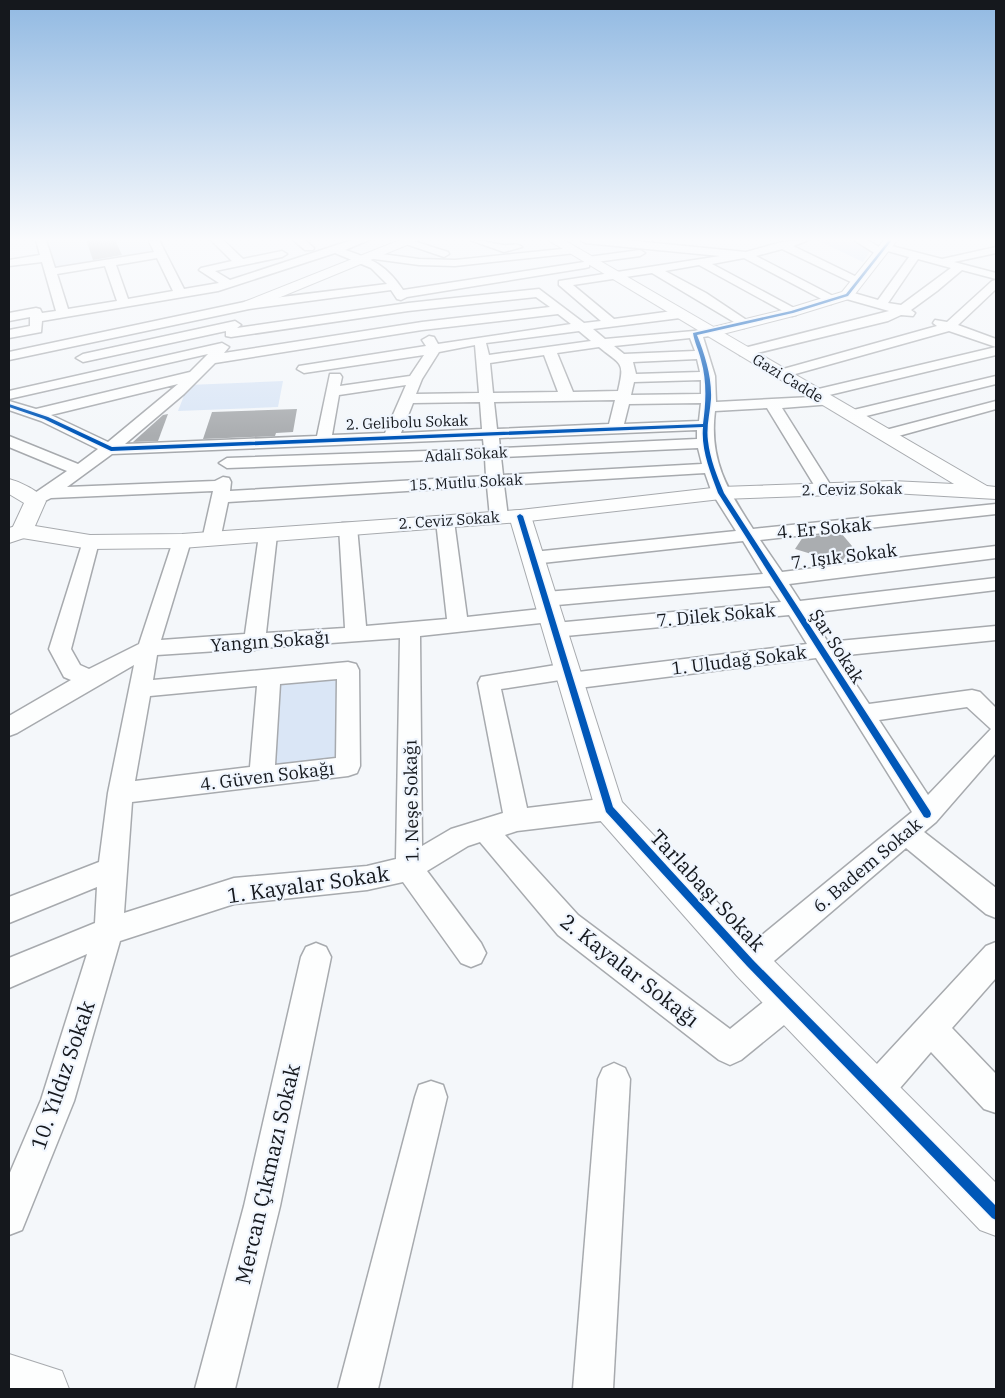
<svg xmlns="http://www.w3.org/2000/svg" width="1005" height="1398" font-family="'IBM Plex Serif',serif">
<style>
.built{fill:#e2eaf3}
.green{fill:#dae6f6}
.building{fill:#aaadb0}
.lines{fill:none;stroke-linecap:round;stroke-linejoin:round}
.minor-casing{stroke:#a7aaae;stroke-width:3}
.tertiary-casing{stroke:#a7aaae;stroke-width:2}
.secondary-casing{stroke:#a7aaae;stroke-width:2}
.minor{fill:#fdfefe;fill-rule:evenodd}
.tertiary{fill:#fdfefe;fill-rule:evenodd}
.secondary{fill:#fdfefe;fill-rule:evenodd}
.cycleway-casing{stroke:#f0f6fe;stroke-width:3}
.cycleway{fill:#0057b8;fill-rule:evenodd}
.labels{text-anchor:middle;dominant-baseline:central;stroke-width:4.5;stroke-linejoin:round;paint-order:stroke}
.far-street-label{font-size:15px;fill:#15181d;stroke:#f0f6fe}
.street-label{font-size:18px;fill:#15181d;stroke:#f0f6fe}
.near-street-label{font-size:21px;fill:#15181d;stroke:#f0f6fe}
</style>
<rect width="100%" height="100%" fill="#f4f7fa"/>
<path class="built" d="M47,240H146L153,253L55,269Z"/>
<g class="green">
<path d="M817,240H854L871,250L863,262Z"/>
<path d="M283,381L278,407L178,411L188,385Z"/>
<path d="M341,675L340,759L269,767L276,681Z"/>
</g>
<g class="building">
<path d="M86,240H115L122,255L93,260Z"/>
<path d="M297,409L293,432L276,433L275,436L203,439L212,412Z"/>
<path d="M168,414L158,441L133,442L163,415Z"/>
<path d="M841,533L852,546L841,563L795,549L803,537Z"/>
</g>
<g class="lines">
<defs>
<g id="minor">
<path d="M36,240H46L55,268L154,252L149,241L159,240L184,289L219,283L199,270L201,268L232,261L211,240H223L243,259L282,251L287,254L282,257L215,271L230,280L352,240H369L345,250C373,259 387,266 403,290L584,262V258L588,257L640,250L645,253L640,256L589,263V267L585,268L407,297L401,300L397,299L391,290L249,309L9,360V352L249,301L387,284L371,268L335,253L218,291L42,321L41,332L9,338V330L30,326V317L9,321V313L36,308L40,309L42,313L56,311L42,262L9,266V260L40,255ZM157,258L173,291L128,299L116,265ZM105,266L117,301L68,309L57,274Z"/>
<path d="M293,240H305L314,248L313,250H305Z"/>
<path d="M410,240L448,252L449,254L444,257L403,243Z"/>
<path d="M470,240C482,240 491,243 503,245C510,246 516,242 522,247L504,252Z"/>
<path d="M580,240H624L746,252L782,242L809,240L793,246L861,279V283H853L782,249L756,256L835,297L837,300L831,304L744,258L712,264L796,309L798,312L796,315L792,316L699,265L665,271L706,293L748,321L750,324L744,328L652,273L573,285L614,319L680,310L686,314L680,318L593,329L605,339L716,329L717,332L716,335L703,337L715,376L716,402L811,397L808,394L810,391L996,347V355L821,397L832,398L834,401L832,404L782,408L833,489L831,493H819L767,408L715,411C709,460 727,489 753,529L996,504V514L760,540L782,572L996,546V558L789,584L800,601L996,578V590L809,613L828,642L996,626V640L837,656L869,704L972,690L980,692L996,708V753L936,822L924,832L996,888V918L986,914L906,848L760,973L750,978L740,973L735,963L740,953L912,812L816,658L571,689L563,687L560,680L501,689L527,808L609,798L618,801L622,809L618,817L609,820L517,831L505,835L578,915L730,1029L778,990L789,986L800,990L804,1001L800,1012L741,1060L730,1065L719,1060L558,935L480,842L468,846L427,871L481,943L486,953L481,963L471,967L461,963L403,882L367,890L234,904L120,941L74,1101L22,1230L9,1235V1175L41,1100L87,954L9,988V958L95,923L97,887L9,923V897L99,862L108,793L134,665L17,733L9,736V716L71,680L64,677L49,649L84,538H96L99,542L71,649L80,665L89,669L139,644L173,541L176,537H188L191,541L161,640L245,634L259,535L262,531H274L277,535L266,633L345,628L339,527L342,523H354L357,527L366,626L447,619L436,521L439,517H451L454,521L467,617L550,608L557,610L560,615L557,620L550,622L420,636L422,846L451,829L503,813L478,683L481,677L568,663L576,665L578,672L807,644L789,615L555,637L548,635L545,630L548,625L555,623L781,602L770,586L546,606L539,604L536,599L539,594L546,592L763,574L743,541L533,564L526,562L524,558L526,554L533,552L736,531L712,493L705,473L504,485L508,517L505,521H493L490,517L487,486L228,502L220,540L217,544H205L202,540L213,491L51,498L35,506L29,505L26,501L29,497L67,471L9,447V436L78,464L98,449L41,421L9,410V401L36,409L190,372L208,354L9,399V391L222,343L229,347L224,353L422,322L550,307L536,297L408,311L231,337L226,336V331L83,362L76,358L83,354L235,321L241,325L237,328L408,303L539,289L584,323L601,321L559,285V281L720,256L585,243ZM558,314L571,324L438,344L434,337L429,336L422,340L426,346L299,366L297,369L304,373L424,355L410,376L340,386L342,377L340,374H330L317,436L125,444L184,394L215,363L422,330ZM579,331L591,341L489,355L486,343ZM690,338L695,351L624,354L614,346ZM475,345L479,393L416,394L422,379L439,352ZM599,347C622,366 625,361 618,391L573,392L557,353ZM544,355L558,392L493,393L490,363ZM697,359L700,372L636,374L633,362ZM701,380V394L631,395L634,382ZM178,384L108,442L51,415ZM406,385L385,433L332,435L339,395ZM615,400L609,424L497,429L494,402ZM480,402L482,429L401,433L413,403ZM701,403L699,421L624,424L629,404ZM697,430V439L500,448L499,438ZM483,439L484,449L227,458L219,463L227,468L485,458L486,476L230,491L231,482L229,478L223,477L215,481L67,487L112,454ZM698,448L702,464L503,475L501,457ZM400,638L396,859L367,866L234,878L124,913L132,802L348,776L357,773L360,766L359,670L356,664L348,662L153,680L157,655L248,649L254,650L262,648ZM337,679L336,758L275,765L280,684ZM257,686L250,767L135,781L150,696ZM967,707L991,729L928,795L879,720Z"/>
<path d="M854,240H867L879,247L884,244L942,259L996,247V253L954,262L996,273V279L962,270L937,291L911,310L915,313L913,316L901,315L888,321L745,356L740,355L738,352L740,349L889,311L843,298L841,295L847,291L878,300L909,257L884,250V254H876ZM918,259L951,268L901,305L888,303Z"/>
<path d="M572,248L577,251L576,253L455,266L419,265L374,259L369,256L374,253L419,259L455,260Z"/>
<path d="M996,280V289L958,325L996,339V347L949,331L781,378L774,374L776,371L937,326L933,323L935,320L947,322L992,281Z"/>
<path d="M996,376V384L850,420L842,415L845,412Z"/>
<path d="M996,401V409L884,440L876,435L878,432Z"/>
<path d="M996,942V978L952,1028L996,1074V1113L984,1109L931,1052L888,1102L876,1106L864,1102L860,1090L864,1078L986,946Z"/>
<path d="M316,943L326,947L331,957L280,1206L235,1389H195L244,1206L301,957L306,947Z"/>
<path d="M614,1063L625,1068L630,1079L613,1389H573L598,1079L603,1068Z"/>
<path d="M431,1081L443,1085L447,1097L378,1389H338L415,1097L419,1085Z"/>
</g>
<g id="tertiary">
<path d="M400,240H419L254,308H244L242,305L244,302Z"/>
<path d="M884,240H897L852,298L797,315L711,337L703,332L705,329L787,309L842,292Z"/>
<path d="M520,510L528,511L531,516L622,802L763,950L996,1183V1236L980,1230L737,976L598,818L509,516L512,511Z"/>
<path d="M22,524L30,526L33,531L30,536L9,543V528Z"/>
<path d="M9,1354L62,1371L69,1389H9Z"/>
</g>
<path id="secondary" d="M548,240H564L987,486L996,487V499L892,493L721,499L520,522L182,548L90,549L22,538L14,536L11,531L24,503L9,494V479C21,482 39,491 46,501L35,526L90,535L182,534L520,510L721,487L892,481L954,484Z"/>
</defs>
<use href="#minor" class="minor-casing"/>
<use href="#tertiary" class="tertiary-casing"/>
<use href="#secondary" class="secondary-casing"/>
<use href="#minor" class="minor"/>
<use href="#tertiary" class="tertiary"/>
<use href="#secondary" class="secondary"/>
<defs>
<g id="cycleway">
<path d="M889,240H892L848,296L793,313L697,335C705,355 712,377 711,399C710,413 706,427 708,441C710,459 717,476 724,493L930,811L931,814L930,817L927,818L924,817L718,493C710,471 701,450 703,427L111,451L44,419L9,407V404L48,417L112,447L703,424C706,402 707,381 701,360C699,351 694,341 693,333L791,311L846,294Z"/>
<path d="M520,514L523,516L613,807L753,960L996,1206V1220L992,1218L747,966L606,812L517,516Z"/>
</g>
</defs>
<use href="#cycleway" class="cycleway-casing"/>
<use href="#cycleway" class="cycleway"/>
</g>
<linearGradient id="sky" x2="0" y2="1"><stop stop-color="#91b9e2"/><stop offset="0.55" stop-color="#fafbfd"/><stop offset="1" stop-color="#fafbfd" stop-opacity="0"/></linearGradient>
<rect width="1005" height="436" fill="url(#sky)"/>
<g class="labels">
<g class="far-street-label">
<text transform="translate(788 378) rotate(31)">Gazi Cadde</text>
<text transform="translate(407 422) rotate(-2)">2. Gelibolu Sokak</text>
<text transform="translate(466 454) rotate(-3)">Adalı Sokak</text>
<text transform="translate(466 482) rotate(-3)">15. Mutlu Sokak</text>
<text transform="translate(852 489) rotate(-1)">2. Ceviz Sokak</text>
<text transform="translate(449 520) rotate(-4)">2. Ceviz Sokak</text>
</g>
<g class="street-label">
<text transform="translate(824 528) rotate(-5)">4. Er Sokak</text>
<text transform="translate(844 556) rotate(-7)">7. Işık Sokak</text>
<text transform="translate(716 615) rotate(-5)">7. Dilek Sokak</text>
<text transform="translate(270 641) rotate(-4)">Yangın Sokağı</text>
<text transform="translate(837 646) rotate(57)">Şar Sokak</text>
<text transform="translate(739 660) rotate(-7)">1. Uludağ Sokak</text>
<text transform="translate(267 776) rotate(-7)">4. Güven Sokağı</text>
<text transform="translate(411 801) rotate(-91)">1. Neşe Sokağı</text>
<text transform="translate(867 865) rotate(-40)">6. Badem Sokak</text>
</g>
<g class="near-street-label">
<text transform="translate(308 884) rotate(-8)">1. Kayalar Sokak</text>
<text transform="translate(708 890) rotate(47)">Tarlabaşı Sokak</text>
<text transform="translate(630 970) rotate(38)">2. Kayalar Sokağı</text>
<text transform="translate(62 1075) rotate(-71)">10. Yıldız Sokak</text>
<text transform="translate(267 1174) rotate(-77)">Mercan Çıkmazı Sokak</text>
</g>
</g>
<rect width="1005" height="1398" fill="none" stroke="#15181d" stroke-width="20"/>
</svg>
